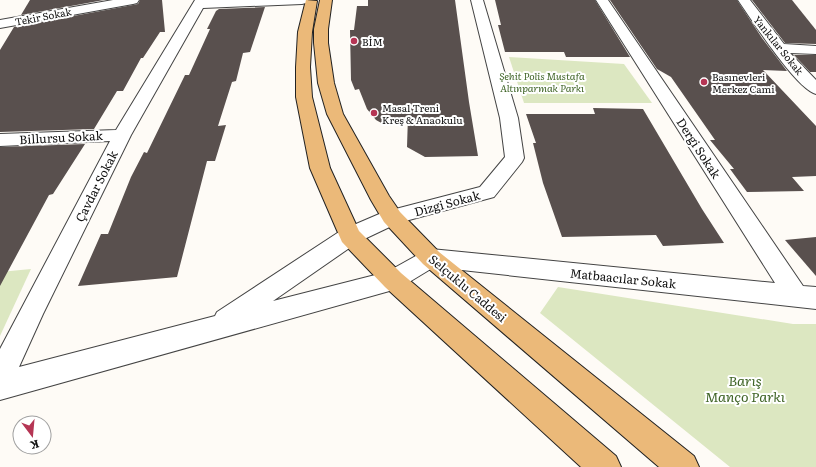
<svg xmlns="http://www.w3.org/2000/svg" width="816" height="467" font-family="Literata,serif">
<style>
.green{fill:#dce7c1}
.building{fill:#59504e}
.lines{fill:none;stroke-linecap:round;stroke-linejoin:round}
.minor-casing{stroke:#444;stroke-width:2}
.major-casing{stroke:#222;stroke-width:2}
.minor{fill:#fff;fill-rule:evenodd}
.major{fill:#ebb979;fill-rule:evenodd}
.poi-dot{fill:#b53554;stroke:#fff;stroke-width:1.5}
.labels{text-anchor:middle;dominant-baseline:central;stroke-width:4;stroke-linejoin:round;paint-order:stroke}
.far-street-label{font-size:10px;fill:#111;stroke:#fff}
.far-poi-label{font-size:10px;fill:#111;stroke:#fff;text-anchor:start}
.far-park-label{font-size:10px;font-style:italic;fill:#3f6426;stroke:#fff}
.street-label{font-size:12px;fill:#111;stroke:#fff}
.near-park-label{font-size:14px;font-style:italic;fill:#3f6426;stroke:#fff}
</style>
<rect width="100%" height="100%" fill="#fefbf6"/>
<g class="green">
<path d="M509,57L624,64L652,103H524Z"/>
<path d="M31,269L0,336V272Z"/>
<path d="M558,287L793,324H816V467H730L540,313Z"/>
</g>
<g class="building">
<path d="M30,0H104L21,15Z"/>
<path d="M140,0H162L165,32H160L143,58H141L123,91H117L94,129L0,132V50L14,27L133,5L138,4Z"/>
<path d="M368,0H455L469,102L478,156L425,157L407,147L408,116L385,125L376,120L367,109L359,89L355,90L351,80L350,30H354L357,6H368Z"/>
<path d="M495,0H595L630,57H566L564,52H505L498,25H501Z"/>
<path d="M610,0H737L762,38L787,71L763,70L816,126V176L792,177L804,191L747,192L730,169H734L710,140H715L671,77L657,69Z"/>
<path d="M752,0H792L816,30V44L785,43Z"/>
<path d="M265,7L250,52L243,53L236,81L232,82L218,126L226,125L215,161H207L177,277L78,286L101,234H108L131,177L144,152L147,153L185,75H189L210,29H207L216,11L219,9Z"/>
<path d="M794,55H816V72H810Z"/>
<path d="M593,108L643,109L702,209L724,243L663,246L656,235L562,237L543,183L533,143H536L526,114H595Z"/>
<path d="M85,144L53,194L49,195L0,286V147Z"/>
<path d="M816,237V276L785,240Z"/>
</g>
<g class="lines">
<defs>
<g id="minor">
<path d="M113,0H139L137,3L133,4L0,28V20Z"/>
<path d="M195,0H308L306,3L302,4L203,8L131,135L43,314L19,367L215,316L217,312L342,230L384,212L480,187L505,157L500,118L471,0H483L518,118L524,158L522,162L494,197L398,223L358,242L273,301L387,272L423,252L431,249L775,283L596,0H608L803,286L816,287V309L434,267L401,287L393,290L0,400V349L110,141L0,146V134L116,130Z"/>
<path d="M738,0H750L784,44L816,46V54L790,53L816,80V94C796,89 752,20 738,0Z"/>
</g>
<g id="major">
<path d="M306,0L317,1L312,32L310,67L312,97L330,168L359,231L401,273L616,456L621,467H581L385,287L342,242L310,168L296,97V67L298,32Z"/>
<path d="M320,0H332L328,29V43L334,83L343,114L389,196L400,212L439,252L694,456L699,467H659L423,264L384,222L371,200L327,114L318,83L314,43V29Z"/>
</g>
</defs>
<use href="#minor" class="minor-casing"/>
<use href="#major" class="major-casing"/>
<use href="#minor" class="minor"/>
<use href="#major" class="major"/>
</g>
<g class="poi-dot">
<circle cx="354" cy="41" r="4"/>
<circle cx="704" cy="82" r="4"/>
<circle cx="374" cy="113" r="4"/>
</g>
<g class="labels">
<g class="far-street-label">
<text transform="translate(43 16) rotate(-11)">Tekir Sokak</text>
<text transform="translate(779 45) rotate(51)">Yankılar Sokak</text>
</g>
<g class="far-poi-label">
<text x="362" y="41">BİM</text>
<text x="712" y="76">Basınevleri<tspan x="712" dy="12">Merkez Cami</tspan></text>
<text x="382" y="107">Masal Treni<tspan x="382" dy="12">Kreş &amp; Anaokulu</tspan></text>
</g>
<g class="far-park-label">
<text x="542" y="75">Şehit Polis Mustafa<tspan x="542" dy="12">Altınparmak Parkı</tspan></text>
</g>
<g class="street-label">
<text transform="translate(61 137) rotate(-3)">Billursu Sokak</text>
<text transform="translate(699 148) rotate(57)">Dergi Sokak</text>
<text transform="translate(96 186) rotate(-63)">Çavdar Sokak</text>
<text transform="translate(447 203) rotate(-15)">Dizgi Sokak</text>
<text transform="translate(623 278) rotate(6)">Matbaacılar Sokak</text>
<text transform="translate(468 288) rotate(40)">Selçuklu Caddesi</text>
</g>
<g class="near-park-label">
<text x="745" y="380">Barış<tspan x="745" dy="16">Manço Parkı</tspan></text>
</g>
</g>
<g transform="translate(32 435) rotate(164)"><circle r="19" fill="#ffffff" stroke="#a0a0a0"/>
<path d="M0-3L7 15L0 10L-7 15Z" fill="#b53554"/>
<text y="-6" font-size="11" font-weight="bold" text-anchor="middle" fill="#111111">K</text>
</g>
</svg>
